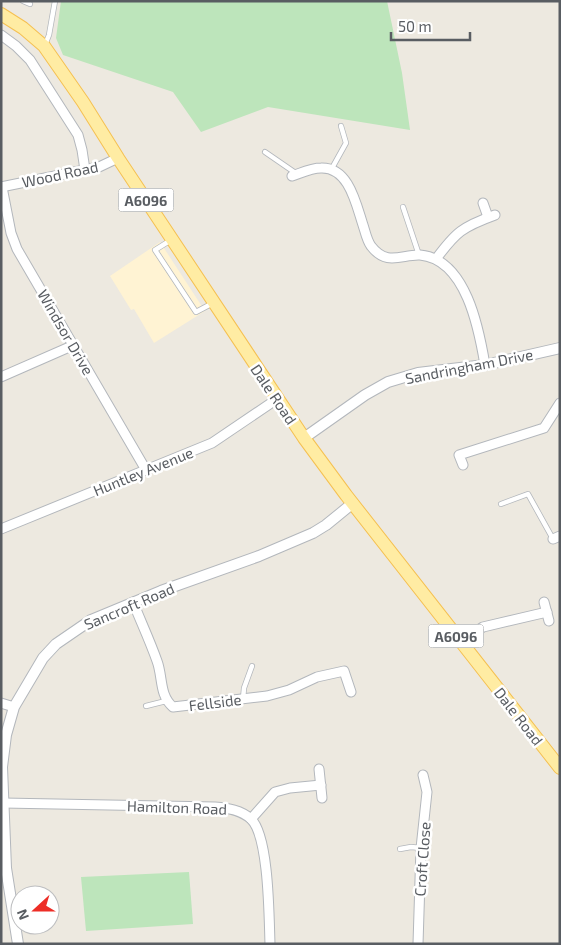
<svg xmlns="http://www.w3.org/2000/svg" width="561" height="945" font-family="'Exo 2',sans-serif">
<style>
.commercial{fill:#fff3d3}
.green{fill:#bde5bb}
.lines{fill:none;stroke-linecap:round;stroke-linejoin:round}
.service-casing{stroke:#b3b7bc;stroke-width:6}
.minor-casing{stroke:#b3b7bc;stroke-width:11}
.tertiary-casing{stroke:#b3b7bc;stroke-width:12}
.primary-casing{stroke:#f5c051;stroke-width:14}
.service{stroke:#fff;stroke-width:4.5}
.minor{stroke:#fff;stroke-width:9}
.tertiary{stroke:#fff;stroke-width:10}
.primary{stroke:#ffeca3;stroke-width:12}
.labels{text-anchor:middle;dominant-baseline:central;stroke-width:5;stroke-linejoin:round;paint-order:stroke}
.shield{fill:#fff;stroke:#8b8e91;stroke-width:1}
.shield-label{font-size:14px;font-weight:bold;fill:#595d62}
.street-label{font-size:15px;fill:#595d62;stroke:#fff}
</style>
<rect width="100%" height="100%" fill="#ede9e0"/>
<path class="commercial" d="M160,242L205,311L154,343L134,309L131,310L110,276Z"/>
<g class="green">
<path d="M61,1H387L402,73L410,130L268,107L201,132L173,92L63,55L56,38Z"/>
<path d="M189,872L193,924L86,931L81,877Z"/>
</g>
<g class="lines">
<defs>
<g id="service">
<path d="M23,1L30,4"/>
<path d="M45,45L49,35L55,1"/>
<path d="M265,152L297,174"/>
<path d="M331,170L346,143L341,126"/>
<path d="M403,207L419,255"/>
<path d="M171,240L155,250L196,312L213,303"/>
<path d="M501,504L528,494L553,539"/>
<path d="M243,699L244,688L252,666"/>
<path d="M146,706L166,701"/>
<path d="M400,849L411,847L421,848"/>
</g>
<g id="minor">
<path d="M1,35L16,46L30,60L78,135L82,150L85,170"/>
<path d="M292,176C301,173 311,168 321,168C349,167 356,204 363,225C365,231 367,241 371,246C387,267 402,254 420,255C466,259 479,329 485,365"/>
<path d="M1,187L99,167L118,158"/>
<path d="M2,187L11,233L17,249L146,470"/>
<path d="M483,203L488,217"/>
<path d="M436,259C456,232 462,227 495,215"/>
<path d="M1,377L74,345"/>
<path d="M463,465L459,455L544,428L560,403"/>
<path d="M1,529L212,443L277,399"/>
<path d="M553,539L560,536"/>
<path d="M133,602C141,622 150,641 157,661C163,677 159,695 173,707L267,696L289,690L317,677L344,671L351,692"/>
<path d="M544,602L549,621"/>
<path d="M461,641L483,627L547,612"/>
<path d="M1,703L14,707"/>
<path d="M319,769L322,798"/>
<path d="M3,803L215,807C228,808 241,810 251,819C269,836 269,917 270,944"/>
<path d="M251,819L275,792L290,788L321,785"/>
<path d="M418,944L421,848L427,792L423,775"/>
</g>
<g id="tertiary">
<path d="M304,438L365,395L388,382L418,373L485,365L560,348"/>
<path d="M18,944L6,868L2,767L6,735L14,707L43,658L56,644L91,620L161,591L259,556L313,533L326,525L353,503"/>
</g>
<path id="primary" d="M1,14L23,28L44,46L83,102L118,158L304,438L346,495L560,768"/>
</defs>
<use href="#service" class="service-casing"/>
<use href="#minor" class="minor-casing"/>
<use href="#tertiary" class="tertiary-casing"/>
<use href="#primary" class="primary-casing"/>
<use href="#service" class="service"/>
<use href="#minor" class="minor"/>
<use href="#tertiary" class="tertiary"/>
<use href="#primary" class="primary"/>
</g>
<g class="labels">
<g class="shield">
<rect x="118.5" y="188.5" width="55" height="23" rx="4"/>
<rect x="428.5" y="624.5" width="55" height="23" rx="4"/>
</g>
<g class="shield-label">
<text x="146" y="200">A6096</text>
<text x="456" y="636">A6096</text>
</g>
<g class="street-label">
<text transform="translate(60 174) rotate(-12)">Wood Road</text>
<text transform="translate(66 332) rotate(60)">Windsor Drive</text>
<text transform="translate(469 366) rotate(-11)">Sandringham Drive</text>
<text transform="translate(274 394) rotate(56)">Dale Road</text>
<text transform="translate(143 471) rotate(-22)">Huntley Avenue</text>
<text transform="translate(129 606) rotate(-23)">Sancroft Road</text>
<text transform="translate(215 702) rotate(-7)">Fellside</text>
<text transform="translate(519 716) rotate(52)">Dale Road</text>
<text transform="translate(177 807) rotate(2)">Hamilton Road</text>
<text transform="translate(422 859) rotate(-86)">Croft Close</text>
</g>
</g>
<rect width="561" height="945" fill="none" stroke="#595d62" stroke-width="5"/>
<g transform="translate(35 910) rotate(249)"><circle r="24" fill="#ffffff" stroke="#bdbec0"/>
<path d="M0-4L9 19L0 12L-9 19Z" fill="#ed2d26"/>
<text y="-8" font-size="14" font-weight="bold" text-anchor="middle" fill="#595d62">N</text>
</g>
<path d="M391 32v8h79v-8" fill="none" stroke="#595d62" stroke-width="2.5"/>
<text x="398" y="32" font-size="15" fill="#595d62" stroke="#ffffff" stroke-width="4" paint-order="stroke">50 m</text>
</svg>
